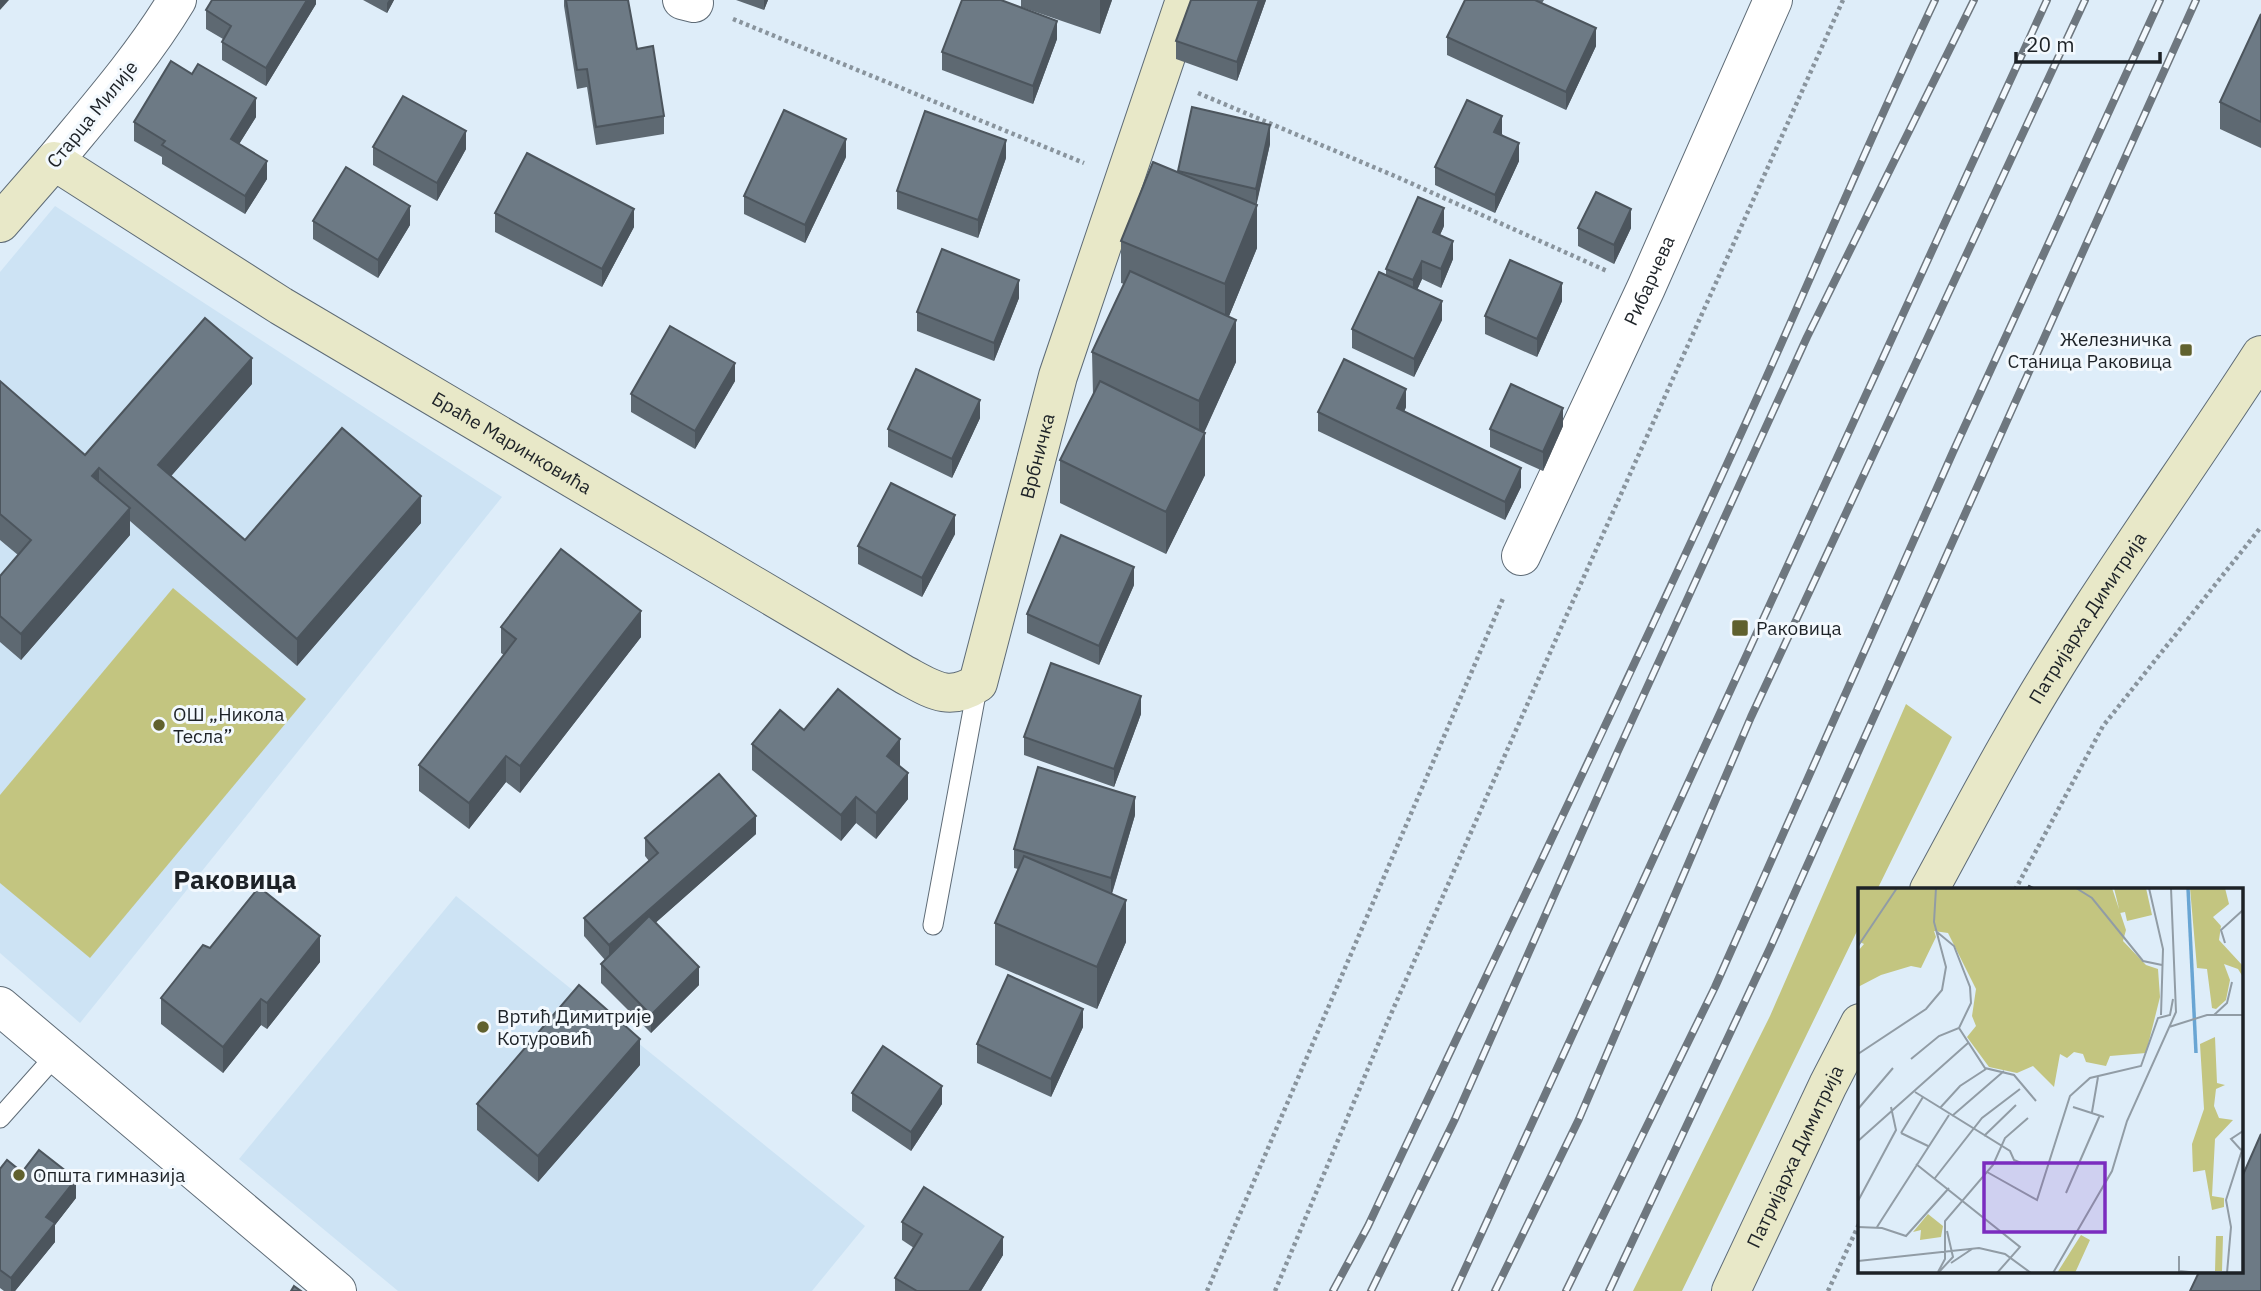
<svg xmlns="http://www.w3.org/2000/svg" width="2261" height="1291" font-family="'IBM Plex Sans',sans-serif">
<style>
.built{fill:#cde3f4}
.green{fill:#c3c580}
.lines{fill:none;stroke-linecap:round;stroke-linejoin:round}
.lane-casing{stroke:#5e6b76;stroke-width:21}
.street-casing{stroke:#5e6b76;stroke-width:40}
.secondary-casing{stroke:#5e6b76;stroke-width:40}
.path{stroke:#89949d;stroke-width:4.5;stroke-dasharray:3.5 3.5;stroke-linecap:butt}
.lane{stroke:#fff;stroke-width:19}
.street{stroke:#fff;stroke-width:38}
.secondary{stroke:#e8e8c8;stroke-width:38}
.rail-casing{stroke:#6e777f;stroke-width:8}
.rail{stroke:#f3f9fe;stroke-width:5;stroke-dasharray:16;stroke-linecap:butt}
.wall{fill:#5e6972}
.shaded-wall{fill:#4c555d}
.building{fill:#6d7a85;stroke:#4c555d;stroke-width:2}
.poi-dot{fill:#60612e;stroke:#f3f9fe;stroke-width:2.5}
.labels{text-anchor:middle;dominant-baseline:central;stroke-width:6;stroke-linejoin:round;paint-order:stroke}
.street-label{font-size:19px;fill:#1d2227;stroke:#f3f9fe}
.poi-label{font-size:19px;fill:#1d2227;stroke:#f3f9fe;text-anchor:start}
.district-label{font-size:26px;font-weight:bold;fill:#1d2227;stroke:#f3f9fe}
.inset-river{fill:none;stroke:#69a5d3;stroke-width:3.5}
.inset-road{fill:none;stroke:#919ca5;stroke-width:2}
.view{fill:#7b2cbf;fill-opacity:0.15;stroke:#7b2cbf;stroke-width:3.5}
.inset-edge{fill:none;stroke:#1d2227;stroke-width:3.5}
</style>
<rect width="100%" height="100%" fill="#deedf9"/>
<g class="built">
<path d="M55,206L502,497L80,1023L0,953V272Z"/>
<path d="M456,896L865,1226L812,1291H398L239,1159Z"/>
</g>
<g class="green">
<path d="M173,588L306,699L90,958L0,883V795Z"/>
<path d="M1906,704L1952,737L1877,890H1860V925L1682,1291H1633L1770,1016Z"/>
</g>
<g class="lines">
<defs>
<g id="lane">
<path d="M933,925L978,683"/>
<path d="M0,1118L56,1055"/>
</g>
<g id="street">
<path d="M682,0L694,3"/>
<path d="M54,161C97,109 142,58 177,0"/>
<path id="s1" d="M1521,556L1646,288L1773,0"/>
<path d="M0,1006L337,1291"/>
</g>
<g id="secondary">
<path id="s2" d="M0,223L54,161L281,306L905,675C933,690 949,702 978,683L1058,376L1185,0"/>
<path id="s3" d="M1929,890C1957,839 1984,787 2013,737C2088,605 2179,482 2261,355"/>
<path id="s4" d="M1731,1291L1828,1085L1860,1023"/>
</g>
</defs>
<use href="#lane" class="lane-casing"/>
<use href="#street" class="street-casing"/>
<use href="#secondary" class="secondary-casing"/>
<g class="path">
<path d="M733,19L1084,163"/>
<path d="M1198,93L1397,177L1607,271"/>
<path d="M2015,890L2103,726L2261,527"/>
<path d="M1207,1291L1504,596"/>
<path d="M1275,1291L1387,1023L1564,621L1843,0"/>
<path d="M1828,1291L1860,1222"/>
</g>
<use href="#lane" class="lane"/>
<use href="#street" class="street"/>
<use href="#secondary" class="secondary"/>
<defs>
<g id="rail">
<path d="M1333,1291L1368,1226C1498,949 1632,675 1758,396C1817,264 1873,131 1935,0"/>
<path d="M1371,1291L1455,1119L1618,751L1807,337L1974,0"/>
<path d="M1455,1291L2047,0"/>
<path d="M1495,1291L1579,1119L1751,717L2085,0"/>
<path d="M1566,1291L1715,987L1953,452L2160,0"/>
<path d="M1609,1291L1770,948L2196,0"/>
</g>
</defs>
<use href="#rail" class="rail-casing"/>
<use href="#rail" class="rail"/>
</g>
<g class="wall">
<path d="M316,0V4L266,86L222,60V42L223,39L206,29V10Z"/>
<path d="M363,0H394L387,13Z"/>
<path d="M564,0H628L637,49L664,116V134L596,145L587,87L577,89L564,6Z"/>
<path d="M736,0H768L764,10Z"/>
<path d="M1021,0H1112L1100,34L1021,7Z"/>
<path d="M1191,0H1266L1237,81L1176,59V41Z"/>
<path d="M1465,0H1544L1542,3L1596,46L1566,110L1447,55V37Z"/>
<path d="M2261,14V148L2220,129V102Z"/>
<path d="M1057,39L1033,104L942,70V52Z"/>
<path d="M1192,107L1270,144L1256,205L1257,248L1229,316L1236,362L1204,433L1205,475L1166,554L1060,503V460L1093,395L1092,352L1124,284L1121,283V241L1178,173Z"/>
<path d="M256,117L239,144L267,179L245,214L162,164V157L134,141V122Z"/>
<path d="M1502,134L1519,161L1495,213L1435,185V167Z"/>
<path d="M373,147L466,149L437,201L373,165Z"/>
<path d="M846,157L805,243L744,214V196Z"/>
<path d="M1006,158L978,238L897,209V191Z"/>
<path d="M495,213L634,227L602,287L495,232Z"/>
<path d="M313,221L410,225L378,278L313,239Z"/>
<path d="M1444,226L1440,235L1453,259L1441,288L1422,279L1417,290L1442,320L1414,377L1352,348V329L1386,276V269Z"/>
<path d="M1578,228H1631L1614,264L1578,246Z"/>
<path d="M1019,298L994,361L917,331V312Z"/>
<path d="M1562,301L1537,357L1485,334V316Z"/>
<path d="M0,381L85,455L252,384L171,476L245,540L421,523L297,666L130,521V535L21,660L0,642V576L18,555L0,540Z"/>
<path d="M735,381L695,449L631,412V394Z"/>
<path d="M1406,407L1404,412L1521,487L1505,520L1318,431V412Z"/>
<path d="M980,418L952,478L888,447V429Z"/>
<path d="M1563,426L1543,471L1490,447V429Z"/>
<path d="M955,534L922,597L858,564V546Z"/>
<path d="M1134,585L1099,665L1027,633V614Z"/>
<path d="M501,627L641,637L520,793L506,782L469,829L419,791V765L504,655L501,653Z"/>
<path d="M1141,714L1114,787L1024,755V737Z"/>
<path d="M804,730L900,765L908,799L876,839L856,823L841,841L752,770V744Z"/>
<path d="M1135,815L1112,894L1126,942L1097,1009L995,965V923L1018,869L1014,868V849Z"/>
<path d="M756,834L655,923L699,985L651,1033L601,983V964L605,960L584,936V918L649,861L645,856V838Z"/>
<path d="M210,948L320,962L267,1029L261,1025L223,1073L161,1024V998Z"/>
<path d="M1083,1027L1051,1097L977,1063V1044Z"/>
<path d="M640,1065L538,1182L477,1130V1104Z"/>
<path d="M852,1093L942,1104L911,1151L852,1111Z"/>
<path d="M0,1169L22,1172L76,1198L55,1225V1242L15,1291H4L0,1288Z"/>
<path d="M902,1222L1003,1255L981,1291H895V1278L914,1248L902,1240Z"/>
</g>
<g class="shaded-wall">
<path d="M0,0H9L0,10Z"/>
<path d="M307,0H316V4L266,86V68Z"/>
<path d="M389,0H394L387,13V3Z"/>
<path d="M764,0H768L764,10Z"/>
<path d="M1100,0H1112L1100,34Z"/>
<path d="M1259,0H1266L1237,81V62Z"/>
<path d="M1057,21V39L1033,104V86Z"/>
<path d="M1596,28V46L1566,110V92Z"/>
<path d="M256,98V117L231,157V139Z"/>
<path d="M1502,116V134L1494,150V132Z"/>
<path d="M1270,125V144L1256,207V189Z"/>
<path d="M466,131V149L437,201V183Z"/>
<path d="M846,139V157L805,243V225Z"/>
<path d="M1006,140V158L978,238V220Z"/>
<path d="M1519,143V161L1495,213V195Z"/>
<path d="M267,161V179L245,214V196Z"/>
<path d="M1257,205V248L1225,326V284Z"/>
<path d="M410,206V225L378,278V260Z"/>
<path d="M1444,208V226L1433,250V232Z"/>
<path d="M634,209V227L602,287V269Z"/>
<path d="M1631,209V228L1614,264V245Z"/>
<path d="M1453,241V259L1441,288V269Z"/>
<path d="M1422,261V279L1413,299V280Z"/>
<path d="M1019,280V298L994,361V343Z"/>
<path d="M1562,283V301L1537,357V339Z"/>
<path d="M1442,301V320L1414,377V359Z"/>
<path d="M1236,320V362L1199,443V401Z"/>
<path d="M252,358V384L158,491V465Z"/>
<path d="M735,363V381L695,449V431Z"/>
<path d="M1406,389V407L1397,427V408Z"/>
<path d="M980,400V418L952,478V459Z"/>
<path d="M1563,408V426L1543,471V452Z"/>
<path d="M1205,433V475L1166,554V512Z"/>
<path d="M99,468V494L92,476Z"/>
<path d="M1521,468V487L1505,520V502Z"/>
<path d="M421,496V523L297,666V639Z"/>
<path d="M130,508V535L21,660V634Z"/>
<path d="M955,515V534L922,597V578Z"/>
<path d="M1134,567V585L1099,665V646Z"/>
<path d="M641,611V637L520,793V766Z"/>
<path d="M1141,696V714L1114,787V769Z"/>
<path d="M900,739V765L887,782V756Z"/>
<path d="M506,756V782L469,829V803Z"/>
<path d="M908,773V799L876,839V813Z"/>
<path d="M856,797V823L841,841V815Z"/>
<path d="M1135,797V815L1111,896V878Z"/>
<path d="M756,816V834L609,964V945Z"/>
<path d="M1126,900V942L1097,1009V967Z"/>
<path d="M320,936V962L267,1029V1003Z"/>
<path d="M699,967V985L651,1033V1015Z"/>
<path d="M261,999V1025L223,1073V1047Z"/>
<path d="M1083,1009V1027L1051,1097V1079Z"/>
<path d="M640,1039V1065L538,1182V1156Z"/>
<path d="M942,1086V1104L911,1151V1132Z"/>
<path d="M76,1179V1198L55,1225V1242L15,1291H11V1278L46,1217Z"/>
<path d="M1003,1237V1255L981,1291H969Z"/>
</g>
<g class="building">
<path d="M212,0H307L266,68L222,42L231,26L206,10Z"/>
<path d="M566,0H628L637,49L653,46L664,116L596,127L587,69L577,70Z"/>
<path d="M962,0H1001L1057,21L1033,86L942,52Z"/>
<path d="M1191,0H1259L1237,62L1176,41Z"/>
<path d="M1465,0H1535L1596,28L1566,92L1447,37Z"/>
<path d="M2261,14V122L2220,102Z"/>
<path d="M171,61L192,74L198,64L256,98L231,139L267,161L245,196L162,145L165,141L134,122Z"/>
<path d="M403,96L466,131L437,183L373,147Z"/>
<path d="M1467,100L1502,116L1494,132L1519,143L1495,195L1435,167Z"/>
<path d="M1192,107L1270,125L1256,189L1178,171Z"/>
<path d="M784,110L846,139L805,225L744,196Z"/>
<path d="M925,111L1006,140L978,220L897,191Z"/>
<path d="M527,153L634,209L602,269L495,213Z"/>
<path d="M1153,162L1257,205L1225,284L1121,241Z"/>
<path d="M346,167L410,206L378,260L313,221Z"/>
<path d="M1596,192L1631,209L1614,245L1578,228Z"/>
<path d="M1418,197L1444,208L1433,232L1453,241L1441,269L1422,261L1413,280L1386,269Z"/>
<path d="M942,249L1019,280L994,343L917,312Z"/>
<path d="M1510,260L1562,283L1537,339L1485,316Z"/>
<path d="M1130,271L1236,320L1199,401L1092,352Z"/>
<path d="M1379,272L1442,301L1414,359L1352,329Z"/>
<path d="M205,318L252,358L158,465L245,540L342,428L421,496L297,639L99,468L92,476L130,508L21,634L0,616V576L31,540L0,514V381L85,455Z"/>
<path d="M670,326L735,363L695,431L631,394Z"/>
<path d="M1344,359L1406,389L1397,408L1521,468L1505,502L1318,412Z"/>
<path d="M916,369L980,400L952,459L888,429Z"/>
<path d="M1100,381L1205,433L1166,512L1060,460Z"/>
<path d="M1511,384L1563,408L1543,452L1490,429Z"/>
<path d="M891,483L955,515L922,578L858,546Z"/>
<path d="M1061,535L1134,567L1099,646L1027,614Z"/>
<path d="M561,549L641,611L520,766L506,756L469,803L419,765L516,639L501,627Z"/>
<path d="M1051,663L1141,696L1114,769L1024,737Z"/>
<path d="M838,689L900,739L887,756L908,773L876,813L856,797L841,815L752,744L780,710L804,730Z"/>
<path d="M1038,767L1135,797L1111,878L1014,849Z"/>
<path d="M719,774L756,816L609,945L584,918L658,853L645,838Z"/>
<path d="M1024,856L1126,900L1097,967L995,923Z"/>
<path d="M2029,886L2038,890H2027Z"/>
<path d="M259,887L320,936L267,1003L261,999L223,1047L161,998L203,945L210,948Z"/>
<path d="M649,916L699,967L651,1015L601,964Z"/>
<path d="M1008,975L1083,1009L1051,1079L977,1044Z"/>
<path d="M579,985L640,1039L538,1156L477,1104Z"/>
<path d="M883,1046L942,1086L911,1132L852,1093Z"/>
<path d="M2261,1134V1291H2190L2199,1272H2242V1177Z"/>
<path d="M39,1150L76,1179L46,1217L55,1223L11,1278L0,1270V1169L7,1160L22,1172Z"/>
<path d="M924,1187L1003,1237L969,1291H917L895,1278L922,1234L902,1222Z"/>
<path d="M294,1286L301,1291H291Z"/>
</g>
<g class="poi-dot">
<rect x="2179" y="343" width="14" height="14" rx="3.5"/>
<rect x="1731" y="619" width="18" height="18" rx="3.5"/>
<circle cx="159" cy="725" r="7"/>
<circle cx="483" cy="1027" r="7"/>
<circle cx="19" cy="1175" r="7"/>
</g>
<g class="labels">
<g class="street-label">
<text transform="translate(92 114) rotate(-51)">Старца Милије</text>
<text stroke="none"><textPath href="#s1" startOffset="304">Рибарчева</textPath></text>
<text stroke="none"><textPath href="#s2" startOffset="620">Браће Маринковића</textPath></text>
<text stroke="none"><textPath href="#s2" startOffset="1390">Врбничка</textPath></text>
<text stroke="none"><textPath href="#s3" startOffset="315">Патријарха Димитрија</textPath></text>
<text stroke="none"><textPath href="#s4" startOffset="149">Патријарха Димитрија</textPath></text>
</g>
<g class="poi-label">
<text x="2172" y="339" text-anchor="end">Железничка<tspan x="2172" dy="22">Станица Раковица</tspan></text>
<text x="1756" y="628">Раковица</text>
<text x="173" y="714">ОШ „Никола<tspan x="173" dy="22">Тесла”</tspan></text>
<text x="497" y="1016">Вртић Димитрије<tspan x="497" dy="22">Котуровић</tspan></text>
<text x="33" y="1175">Општа гимназија</text>
</g>
<g class="district-label">
<text x="235" y="879">Раковица</text>
</g>
</g>
<g transform="translate(1858 888)">
<rect width="385" height="385" fill="#deedf9"/>
<path d="M0,0H254L268,42L265,53L288,77L300,81L302,109L288,165L252,168L248,178L228,174L225,166L216,164L209,170L202,166L196,199L175,178L159,185L131,179L109,149L118,138L114,128L118,101L90,45L76,43L78,49L63,80L53,78L23,87L0,99V63L6,56L0,53ZM256,0H288L294,27L269,33L267,24L262,25ZM332,0H367L371,16L355,29L363,38L361,52L385,78V89L380,81L366,76L372,92L368,112L358,121L354,120L349,81L339,80ZM357,149L359,195L367,197L358,201L356,218L361,230L375,232L357,251L354,308L366,310V319L354,322L347,282L335,284L334,256L346,221L342,156ZM70,326L85,338L83,349L62,352L63,342L55,344ZM223,347L232,352L217,385H199ZM358,348H365L364,383H357Z" fill="#c3c580"/>
<path class="inset-river" d="M330,0L338,165"/>
<path class="inset-road" d="M218,0L234,10L285,73L304,77M291,0L305,61L303,127M367,55L363,42L385,22M0,58L39,0M356,127L369,115L374,94M311,139L349,127H385M101,140L127,180L156,187L178,213M0,166L68,121L84,102L88,79L76,34L78,0M53,171L81,148L101,140L113,115L112,99L96,58L79,44M57,204L152,263L156,272L163,275M215,219L246,229M82,220L102,198L128,181M0,221L35,180M234,224L240,189M94,228L146,183M43,245L65,209M43,245L70,258M126,248L158,217M0,253L110,155M383,262L373,251L385,243M58,276L162,359L139,385M129,284L179,312L212,208L232,190L283,178L300,130L312,127L315,111M77,290L124,230L162,201M208,305L242,227M0,313L38,242L33,219M0,339L24,340L48,348L91,300M19,339L91,227M321,368V383L341,385M0,373L121,360L147,366L173,385M93,375L114,361M80,384L87,371V333L135,277L147,250L170,230M81,384L95,369L89,343M195,385L254,283L269,233L318,124L313,0M369,385L373,339L368,312L385,259"/>
<path class="view" d="M126,275H247V344H126Z"/>
<rect width="385" height="385" class="inset-edge"/>
</g>
<path d="M2016 52v10h144v-10" fill="none" stroke="#1d2227" stroke-width="3.5"/>
<text x="2026" y="52" font-size="21" fill="#1d2227" stroke="#f3f9fe" stroke-width="5" paint-order="stroke">20 m</text>
</svg>
